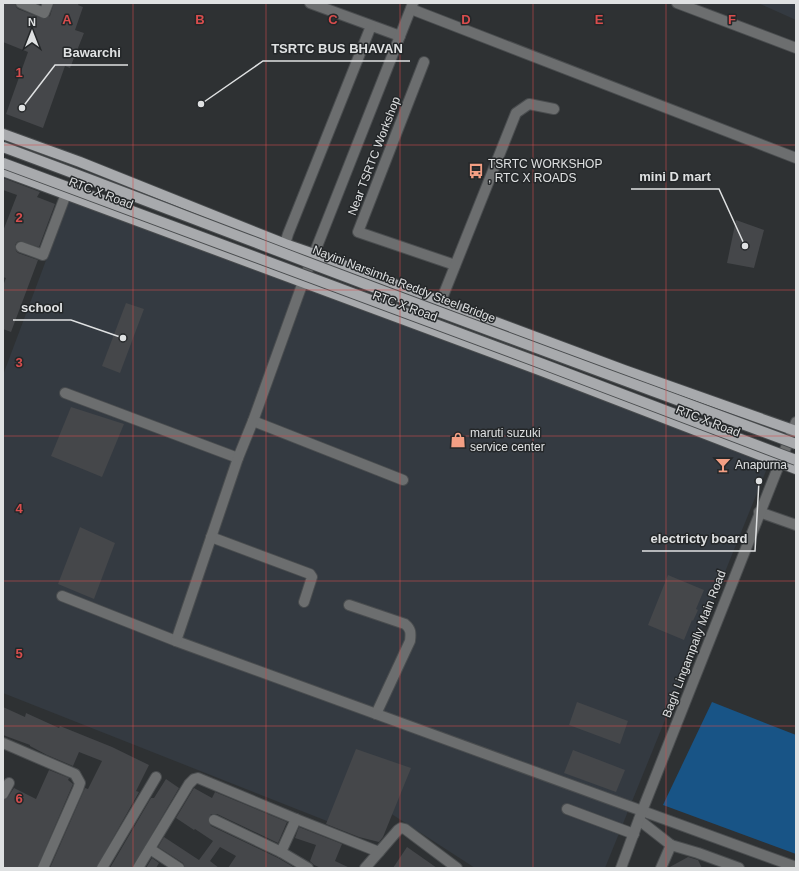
<svg xmlns="http://www.w3.org/2000/svg" width="799" height="871" font-family="Helvetica,sans-serif">
<style>
.built{fill:#343a41}
.green{fill:#185486}
.building{fill:#45474a}
.lines{fill:none;stroke-linecap:round;stroke-linejoin:round}
.minor-casing{stroke:#4a4d4f;stroke-width:12}
.major-casing{stroke:#4a4d4f;stroke-width:12}
.minor{stroke:#6c6e6f;stroke-width:10}
.major{stroke:#a8aaad;stroke-width:10}
.major-bridge-casing{stroke:#4a4d4f;stroke-width:12;stroke-linecap:butt}
.major-bridge{stroke:#a8aaad;stroke-width:10}
.grid{fill:none;stroke:#d84d4d;stroke-width:1;stroke-opacity:0.55}
.labels{text-anchor:middle;dominant-baseline:central;stroke-width:3;stroke-linejoin:round;paint-order:stroke}
.street-label{font-size:12px;fill:#dfe1e2;stroke:#242729}
.poi-label{font-size:12px;fill:#dfe1e2;stroke:#242729;text-anchor:start}
.grid-label{font-size:13px;text-anchor:middle;font-weight:bold;fill:#d84d4d;stroke:#242729;stroke-width:3;stroke-linejoin:round;paint-order:stroke}
.leader{fill:none;stroke:#dfe1e2;stroke-width:1.5}
.callout-dot{fill:#dfe1e2;stroke:#242729;stroke-width:1.5}
.callout-label{font-size:13px;text-anchor:middle;font-weight:bold;fill:#dfe1e2;stroke:#242729;stroke-width:3;stroke-linejoin:round;paint-order:stroke}
</style>
<rect width="100%" height="100%" fill="#2e3133"/>
<g class="built">
<path d="M758,3H796V20Z"/>
<path d="M69,199L659,418L770,461L605,868H475L390,813L370,838L3,693V375Z"/>
</g>
<path class="green" d="M712,702L796,735V854L663,805Z"/>
<g class="building">
<path d="M3,3H15L16,7L18,9L44,19L50,16L54,3H79L78,5L83,7L75,30L84,33L70,68L65,66L43,128L6,114L28,52L3,42Z"/>
<path d="M3,178L40,192L37,197L55,204L39,247L20,241L17,242L15,245L16,251L18,253L38,260L11,332L3,329V286L6,278L3,277V231L17,195L3,190Z"/>
<path d="M736,220L764,230L754,268L727,263Z"/>
<path d="M126,303L144,309L120,373L102,366Z"/>
<path d="M71,407L124,424L102,477L51,456Z"/>
<path d="M80,527L115,543L94,599L58,584Z"/>
<path d="M668,575L704,590L696,609L698,610L693,621L692,620L684,640L648,625Z"/>
<path d="M577,702L628,721L620,744L569,725Z"/>
<path d="M3,707L25,717L26,713L59,728L60,726L112,747L149,765L136,791L139,792L96,868H50L85,788L88,789L102,761L79,752L73,766L47,755L30,746V745L3,735Z"/>
<path d="M356,749L411,768L383,837L379,842L359,837L326,824Z"/>
<path d="M573,750L625,770L616,792L564,773Z"/>
<path d="M49,770L69,778L68,780L73,784L37,868H3V800L8,797L14,788L36,799Z"/>
<path d="M166,779L179,788L132,868H110L151,798H154Z"/>
<path d="M194,788L212,798L215,792L287,822L278,843L217,814H211L208,820L211,826L278,858L295,868H228L236,856L220,847L210,861L219,868H185L183,863L158,847L164,837L199,860L213,841L195,829L194,830L176,818Z"/>
<path d="M299,827L342,844L335,861L350,868H321L314,865L310,861L316,845L295,838Z"/>
<path d="M407,847L437,868H393Z"/>
<path d="M688,857L698,860L702,868H668Z"/>
<path d="M152,858L159,863L156,868H146Z"/>
</g>
<g class="lines">
<defs>
<g id="minor">
<path d="M21,3L44,13L48,3"/>
<path d="M310,3L400,36"/>
<path d="M677,3L796,48"/>
<path d="M411,9L796,158"/>
<path d="M424,62L358,232L455,265"/>
<path d="M285,244L288,234L371,26"/>
<path d="M21,247L43,255L66,194"/>
<path d="M441,301L516,113L529,104L554,109"/>
<path d="M65,393L238,458"/>
<path d="M253,421L403,480"/>
<path d="M759,512L796,525"/>
<path d="M211,537L310,574L312,577L304,602"/>
<path d="M62,596L176,641L796,867"/>
<path d="M349,605L405,624C411,629 411,633 410,641L376,714"/>
<path d="M176,641L238,458L253,421L303,282L413,3"/>
<path d="M3,743L75,774L80,783L78,789L43,868"/>
<path d="M3,794L9,783"/>
<path d="M567,809L634,834"/>
<path d="M214,820L281,852L296,819"/>
<path d="M639,820L671,845L661,868"/>
<path d="M671,845L698,853L739,868"/>
<path d="M150,849L179,868"/>
<path d="M281,852L308,868"/>
<path d="M102,868L156,777"/>
<path d="M138,868L189,784L194,779L198,778L296,819L379,852L398,830L401,828L405,829L457,868"/>
<path d="M365,868L379,852"/>
<path d="M621,868L642,811L796,422"/>
</g>
<g id="major">
<path d="M3,134L80,162L285,244L314,254L624,370L796,431"/>
<path d="M3,171L542,371L796,469"/>
</g>
</defs>
<use href="#minor" class="minor-casing"/>
<use href="#major" class="major-casing"/>
<use href="#minor" class="minor"/>
<use href="#major" class="major"/>
<defs>
<g id="major-bridge">
<path d="M3,147C90,179 175,212 262,245C439,313 618,378 796,444"/>
<path d="M3,163L543,364L796,460"/>
</g>
</defs>
<use href="#major-bridge" class="major-bridge-casing"/>
<use href="#major-bridge" class="major-bridge"/>
</g>
<path class="grid" d="M133,3V868M266,3V868M400,3V868M533,3V868M666,3V868M3,145H796M3,290H796M3,436H796M3,581H796M3,726H796"/>
<defs>
<symbol id="bus-bare" viewBox="-9 -9 18 18"><path d="M-5-6H5V4H4V6H2V4H-2V6H-4V4H-5ZM-3.5-4V0h7V-4ZM-3.5 1.2v1.5H-2V1.2ZM2 1.2v1.5H3.5V1.2Z" fill="#f39f84" stroke="#242729" stroke-width="2.5" paint-order="stroke"/></symbol>
<symbol id="shop-bare" viewBox="-9 -9 18 18"><path d="M-5-2.5h2.3a2.7 3.5 0 0 1 5.4 0H5L5.5 6h-11ZM-1.5-2.5h3a1.5 2.3 0 0 0-3 0Z" fill="#f39f84" stroke="#242729" stroke-width="2.5" paint-order="stroke"/></symbol>
<symbol id="bar-bare" viewBox="-9 -9 18 18"><path d="M-6-5H6L.8 .8V4.5H3.5V6h-7V4.5H-.8V.8Z" fill="#f39f84" stroke="#242729" stroke-width="2.5" paint-order="stroke"/></symbol>
</defs>
<g fill-rule="evenodd">
<use href="#bus-bare" x="465" y="160" width="22" height="22"/>
<use href="#shop-bare" x="447" y="429" width="22" height="22"/>
<use href="#bar-bare" x="712" y="454" width="22" height="22"/>
</g>
<g class="labels">
<g class="street-label">
<text transform="translate(374 156) rotate(-69)">Near TSRTC Workshop</text>
<text transform="translate(101 193) rotate(21)">RTC X Road</text>
<text transform="translate(404 284) rotate(21)">Nayini Narsimha Reddy Steel Bridge</text>
<text transform="translate(405 306) rotate(20)">RTC X Road</text>
<text transform="translate(708 421) rotate(21)">RTC X Road</text>
<text transform="translate(694 644) rotate(-69)">Bagh Lingampally Main Road</text>
</g>
<g class="poi-label">
<text x="488" y="164">TSRTC WORKSHOP<tspan x="488" dy="14">, RTC X ROADS</tspan></text>
<text x="470" y="433">maruti suzuki<tspan x="470" dy="14">service center</tspan></text>
<text x="735" y="465">Anapurna</text>
</g>
</g>
<g class="grid-label">
<text x="67" y="24">A</text>
<text x="200" y="24">B</text>
<text x="333" y="24">C</text>
<text x="466" y="24">D</text>
<text x="599" y="24">E</text>
<text x="732" y="24">F</text>
<text x="19" y="77">1</text>
<text x="19" y="222">2</text>
<text x="19" y="367">3</text>
<text x="19" y="513">4</text>
<text x="19" y="658">5</text>
<text x="19" y="803">6</text>
</g>
<path class="leader" d="M201 104L263 61H410M22 108L55 65H128M745 246L719 189H631M123 338L71 320H13M759 481L755 551H642"/>
<g class="callout-dot">
<circle cx="201" cy="104" r="4"/>
<circle cx="22" cy="108" r="4"/>
<circle cx="745" cy="246" r="4"/>
<circle cx="123" cy="338" r="4"/>
<circle cx="759" cy="481" r="4"/>
</g>
<g class="callout-label">
<text x="337" y="53">TSRTC BUS BHAVAN</text>
<text x="92" y="57">Bawarchi</text>
<text x="675" y="181">mini D mart</text>
<text x="42" y="312">school</text>
<text x="699" y="543">electricty board</text>
</g>
<rect width="799" height="871" fill="none" stroke="#dfe1e2" stroke-width="8"/>
<g transform="translate(32 32)" stroke="#242729" stroke-width="3" paint-order="stroke">
<path d="M0-3L7 15L0 10L-7 15Z" fill="#dfe1e2"/>
<text y="-6" font-size="11" font-weight="bold" text-anchor="middle" fill="#dfe1e2">N</text>
</g>
</svg>
